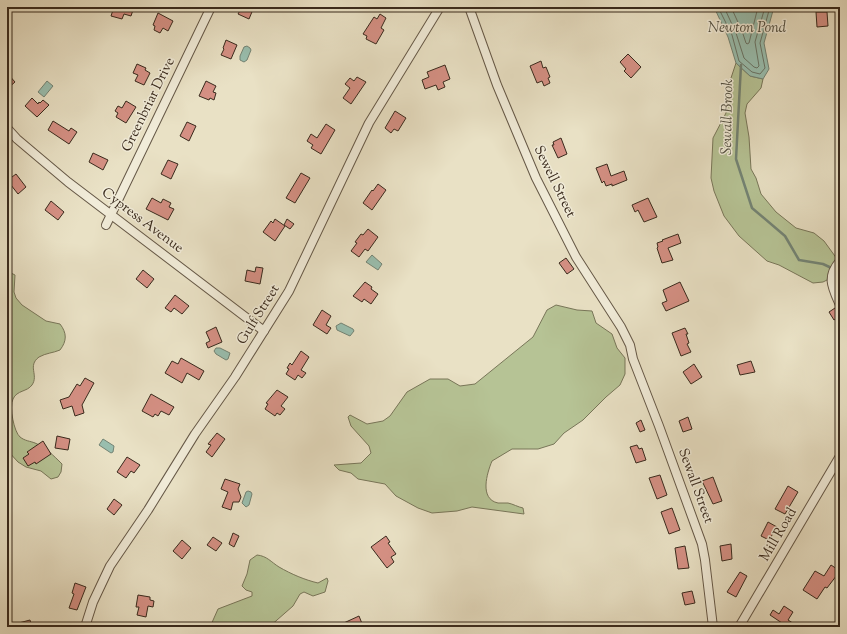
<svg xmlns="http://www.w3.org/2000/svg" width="847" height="634" font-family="'Sorts Mill Goudy',serif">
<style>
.green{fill:#b6c395;stroke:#787659}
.water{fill:#99beae;stroke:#738374}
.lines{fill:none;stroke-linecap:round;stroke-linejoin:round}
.shore{stroke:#697466;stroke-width:1}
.stream{stroke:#738374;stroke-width:2.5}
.building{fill:#d59084;stroke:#392a1d}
.minor-casing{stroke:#655847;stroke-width:10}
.minor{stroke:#f1ecd9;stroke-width:8}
.labels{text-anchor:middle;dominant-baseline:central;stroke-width:3;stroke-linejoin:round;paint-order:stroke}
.street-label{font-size:14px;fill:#392a1d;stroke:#f1ecd9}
.water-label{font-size:15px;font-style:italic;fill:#514f41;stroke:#f1ecd9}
</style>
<rect width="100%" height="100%" fill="#e9e1c5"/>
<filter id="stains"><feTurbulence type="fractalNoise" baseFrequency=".005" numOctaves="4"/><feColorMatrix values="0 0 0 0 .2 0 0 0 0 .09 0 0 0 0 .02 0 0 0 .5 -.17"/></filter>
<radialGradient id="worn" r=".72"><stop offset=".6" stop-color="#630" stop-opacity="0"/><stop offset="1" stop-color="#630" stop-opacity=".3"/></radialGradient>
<g class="green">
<path d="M736,63L750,76L763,79L761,88L747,104L745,113L749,137L751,169L756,178L761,194L776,212L796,228L814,233L824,241L840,263L839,274L823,282L813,283L779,265L767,261L739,236L724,216L714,191L711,178L713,138L726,113L731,78Z"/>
<path d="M7,271L15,275L14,292L16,298L22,305L46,321L60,324C67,333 67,341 60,350C53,353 46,353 39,357C27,366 39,375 32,385C27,392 17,390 13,399C9,407 14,432 20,437C25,441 30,441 35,443C45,447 54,456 62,464L61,472L58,477L51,479L41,471L26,467L18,462L7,450V333L8,326L7,320Z"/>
<path d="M556,305L577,310L592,311L596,323L612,334L617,348L625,358V374L620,385L606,397L583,420L564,433L554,444L538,449H512L492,461C487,473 479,499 498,503C501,503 505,503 508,503C513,504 518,507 523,508L524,514L472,507L457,511L432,513L418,508L396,496L385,484L358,479L351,473L339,470L334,465L361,463L371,453L369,446L351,426L348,417L350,415L367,424L383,421L390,416L407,392L430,379H448L460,386L475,384L533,337L547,310Z"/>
<path d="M257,555C267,556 271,562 279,567C291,574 305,580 318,583L327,578L328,581L325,592L313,596L304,592L300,594L293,606L269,627H210L218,609L252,596V592L246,590L242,586L247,574L250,560Z"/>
</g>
<g class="water">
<path d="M714,7H774L764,43L769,69L763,79L750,76L736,63L728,37Z"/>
<path d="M247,46L250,48L251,50L247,60L244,62L240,60V56L244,47Z"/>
<path d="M47,81L53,86L44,97L38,92Z"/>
<path d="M372,255L382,264L378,270L366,262Z"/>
<path d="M341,323L353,329L354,331L350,336L337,330L336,326Z"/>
<path d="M216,348H220L230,353L228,359L226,360L216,354L214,351Z"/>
<path d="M103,439L114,446L113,452L111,453L99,445Z"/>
<path d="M248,491L251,492L252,494L249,505L246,507L242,503L246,492Z"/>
</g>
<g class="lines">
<g class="shore">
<path d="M718,7L732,35L739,61L752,72L760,74L765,68L760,43L770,7"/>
<path d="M724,7L736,33L744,58L754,67L757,68L759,66L755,42L765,7"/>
<path d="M731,7L742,31L746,43L747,44L749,43L758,7"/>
</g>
<path class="stream" d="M741,65L736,159L752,208L785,236L799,260L823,264L840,272"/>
</g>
<g class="building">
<path d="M114,7H134L131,16L124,14L122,19L111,16Z"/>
<path d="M242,7H254L249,19L238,14Z"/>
<path d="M816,12H827L828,26L817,27Z"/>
<path d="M158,13L173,21L168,31L163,28L160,33L154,30L155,26L153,25Z"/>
<path d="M380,14L386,18L381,28L384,30L376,44L366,39L367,36L363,34L374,17L377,19Z"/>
<path d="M226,40L237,45L231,59L221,55L224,49L223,48Z"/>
<path d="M628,54L641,67L631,78L624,71L626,69L620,62Z"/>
<path d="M541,61L543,68L546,67L550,77L548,78L550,83L544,86L542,81L537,83L530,66Z"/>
<path d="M137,64L146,68L145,70L150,73L144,85L135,81L138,75L133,73Z"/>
<path d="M445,65L450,79L443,82L445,87L438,90L436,85L425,89L422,80L429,77L427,72Z"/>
<path d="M7,73L15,82L7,89Z"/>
<path d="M357,77L366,82L351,104L343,98L350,88L345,84L350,78L354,81Z"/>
<path d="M206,81L216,86L213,92L216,93L214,100L210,98L209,100L199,96Z"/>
<path d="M32,98L38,104L39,102L40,103L43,100L49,105L37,117L25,106Z"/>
<path d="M126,101L136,107L126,123L116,117L118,113L115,111L118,106L122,108Z"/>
<path d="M395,111L406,118L398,131L394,129L391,133L385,128Z"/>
<path d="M53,121L69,131L71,128L77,132L69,144L48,130Z"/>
<path d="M187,122L196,126L189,141L180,136Z"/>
<path d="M326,124L335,130L321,154L311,148L313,145L307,141L311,134L317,138Z"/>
<path d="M561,138L567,154L558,158L552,145H554L553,142Z"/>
<path d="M93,153L108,160L103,170L89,162Z"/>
<path d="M168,160L178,164L171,179L161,174Z"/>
<path d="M607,164L611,176L624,171L627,180L612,186V184L606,186L604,181L602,183L596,168Z"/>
<path d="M7,170L12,177L16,174L26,187L18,194L7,180Z"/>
<path d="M301,173L310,178L295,203L286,198Z"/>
<path d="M378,184L386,190L372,210L363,203L372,190L373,191Z"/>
<path d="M152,198L161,203L163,199L171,203L169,207L174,209L168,220L146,209Z"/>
<path d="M648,198L657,217L644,222L638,210L635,212L632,205Z"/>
<path d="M51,201L64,212L58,220L45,210Z"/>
<path d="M275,219L285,226L275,241L263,232L271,221L273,223Z"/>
<path d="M287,219L294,224L290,229L284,225Z"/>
<path d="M368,229L378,237L368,251L365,249L359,257L351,251L357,243L355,242L361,234L363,235Z"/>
<path d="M678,234L681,243L668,248L673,260L662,263L657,248L658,247L657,243L663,241L662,240Z"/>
<path d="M566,258L574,269L567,274L559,263Z"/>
<path d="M256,267L263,268L260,284L245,281L247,270L255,272Z"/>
<path d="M143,270L154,279L147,288L136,279Z"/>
<path d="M365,282L372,287L371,289L378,294L371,304L364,299L362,302L353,296Z"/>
<path d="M680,282L689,301L666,311L662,303L667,301L663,290Z"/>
<path d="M175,295L189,306L182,314L174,308L171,312L165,308Z"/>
<path d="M835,308L840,316L834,320L829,312Z"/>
<path d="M322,310L331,316L326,325L331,328L327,334L313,325Z"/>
<path d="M216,327L222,342L208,348L206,343L210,341L206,332Z"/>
<path d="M685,328L688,334H686L689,343L687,344L691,352L681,356L672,333Z"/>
<path d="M301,351L309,357L301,370L306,373L302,378L298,375L295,380L286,374L289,369L287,368L290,363L292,365Z"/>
<path d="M181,358L204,371L199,380L187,373L182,383L165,373L172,361L178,364Z"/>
<path d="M751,361L755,372L740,375L737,365Z"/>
<path d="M694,364L702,377L691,384L683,372Z"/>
<path d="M85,378L94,383L82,405L84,413L75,416L72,406L63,409L60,400L69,397L77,384L80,386Z"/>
<path d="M277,390L288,397L281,406L285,409L280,415L277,413L275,416L265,409L268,404L266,403Z"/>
<path d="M151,394L174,407L169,415L161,411L158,416L155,414L153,417L142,411Z"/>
<path d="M688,417L692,429L683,432L679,421Z"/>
<path d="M641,420L645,430L640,432L636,423Z"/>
<path d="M217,433L225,439L212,457L206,452L211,445L208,444Z"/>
<path d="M57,436L70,439L68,450L55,448Z"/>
<path d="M43,441L51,454L36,464L35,462L28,466L23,458L29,454L27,452Z"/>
<path d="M637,445L639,449L642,448L646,460L636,463L630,447Z"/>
<path d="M127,457L140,465L134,473L131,471L126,478L117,472Z"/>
<path d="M660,475L667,495L657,499L649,478Z"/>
<path d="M713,477L722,501L713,504L702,481Z"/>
<path d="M225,479L240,484L238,489L241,497L239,502H233L231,510L222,507L228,492L221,489Z"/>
<path d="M788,486L798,492L785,514L775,509Z"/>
<path d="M114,499L122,505L114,515L107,509Z"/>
<path d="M672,508L680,530L669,534L661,512Z"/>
<path d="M768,522L777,527L769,540L761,536Z"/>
<path d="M233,533L239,536L234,547L229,544Z"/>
<path d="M386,536L390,542L388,543L396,554L391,557L394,562L387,568L371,547Z"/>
<path d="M213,537L222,543L216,551L207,545Z"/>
<path d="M182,540L191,548L182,559L173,551Z"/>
<path d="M731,544L732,559L722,561L720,546Z"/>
<path d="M685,546L689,568L678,569L675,548Z"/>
<path d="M831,565L840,571L827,588L825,587L817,599L803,590L815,571L824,576Z"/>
<path d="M740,572L747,576L736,597L727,592Z"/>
<path d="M75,583L86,587L77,610L69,608L74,594L72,593Z"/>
<path d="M692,591L695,603L685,605L682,593Z"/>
<path d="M138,595L150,597V600L154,601L153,607L148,606L146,617L137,615L139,607H136Z"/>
<path d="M784,606L793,612L788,620L799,627H788L770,615L773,610L779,614Z"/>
<path d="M359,616L363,626L359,627H335Z"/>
<path d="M30,620L32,627H11V625Z"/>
</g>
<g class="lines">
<defs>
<g id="minor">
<path d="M469,7L497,85L536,178L576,257L621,327L630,345L633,359L659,426L702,544L705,560L713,627"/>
<path d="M7,128L17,139L68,182L264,331"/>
<path d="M106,225L211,7"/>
<path d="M840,261C826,277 832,287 840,305"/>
<path d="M85,627L93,602L110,566L148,510L195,434L235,377L289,291L369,123L440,7"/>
<path d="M739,627L840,456"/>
</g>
</defs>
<use href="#minor" class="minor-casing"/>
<use href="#minor" class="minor"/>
</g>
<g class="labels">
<g class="street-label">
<text transform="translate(149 105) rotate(-64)">Greenbriar Drive</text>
<text transform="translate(554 182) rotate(64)">Sewell Street</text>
<text transform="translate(142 221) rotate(37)">Cypress Avenue</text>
<text transform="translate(259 315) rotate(-58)">Gulf Street</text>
<text transform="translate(695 486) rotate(70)">Sewall Street</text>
<text transform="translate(779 535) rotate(-60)">Mill Road</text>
</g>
<g class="water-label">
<text x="747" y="28">Newton Pond</text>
<text transform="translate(728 117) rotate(-89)">Sewall Brook</text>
</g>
</g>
<rect width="847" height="634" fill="none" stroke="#e9e1c5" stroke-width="24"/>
<rect x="8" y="8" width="831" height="618" fill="none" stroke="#392a1d" stroke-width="2"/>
<rect x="12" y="12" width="823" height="610" fill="none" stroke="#392a1d"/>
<rect width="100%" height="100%" filter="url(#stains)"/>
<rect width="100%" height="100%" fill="url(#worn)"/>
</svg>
